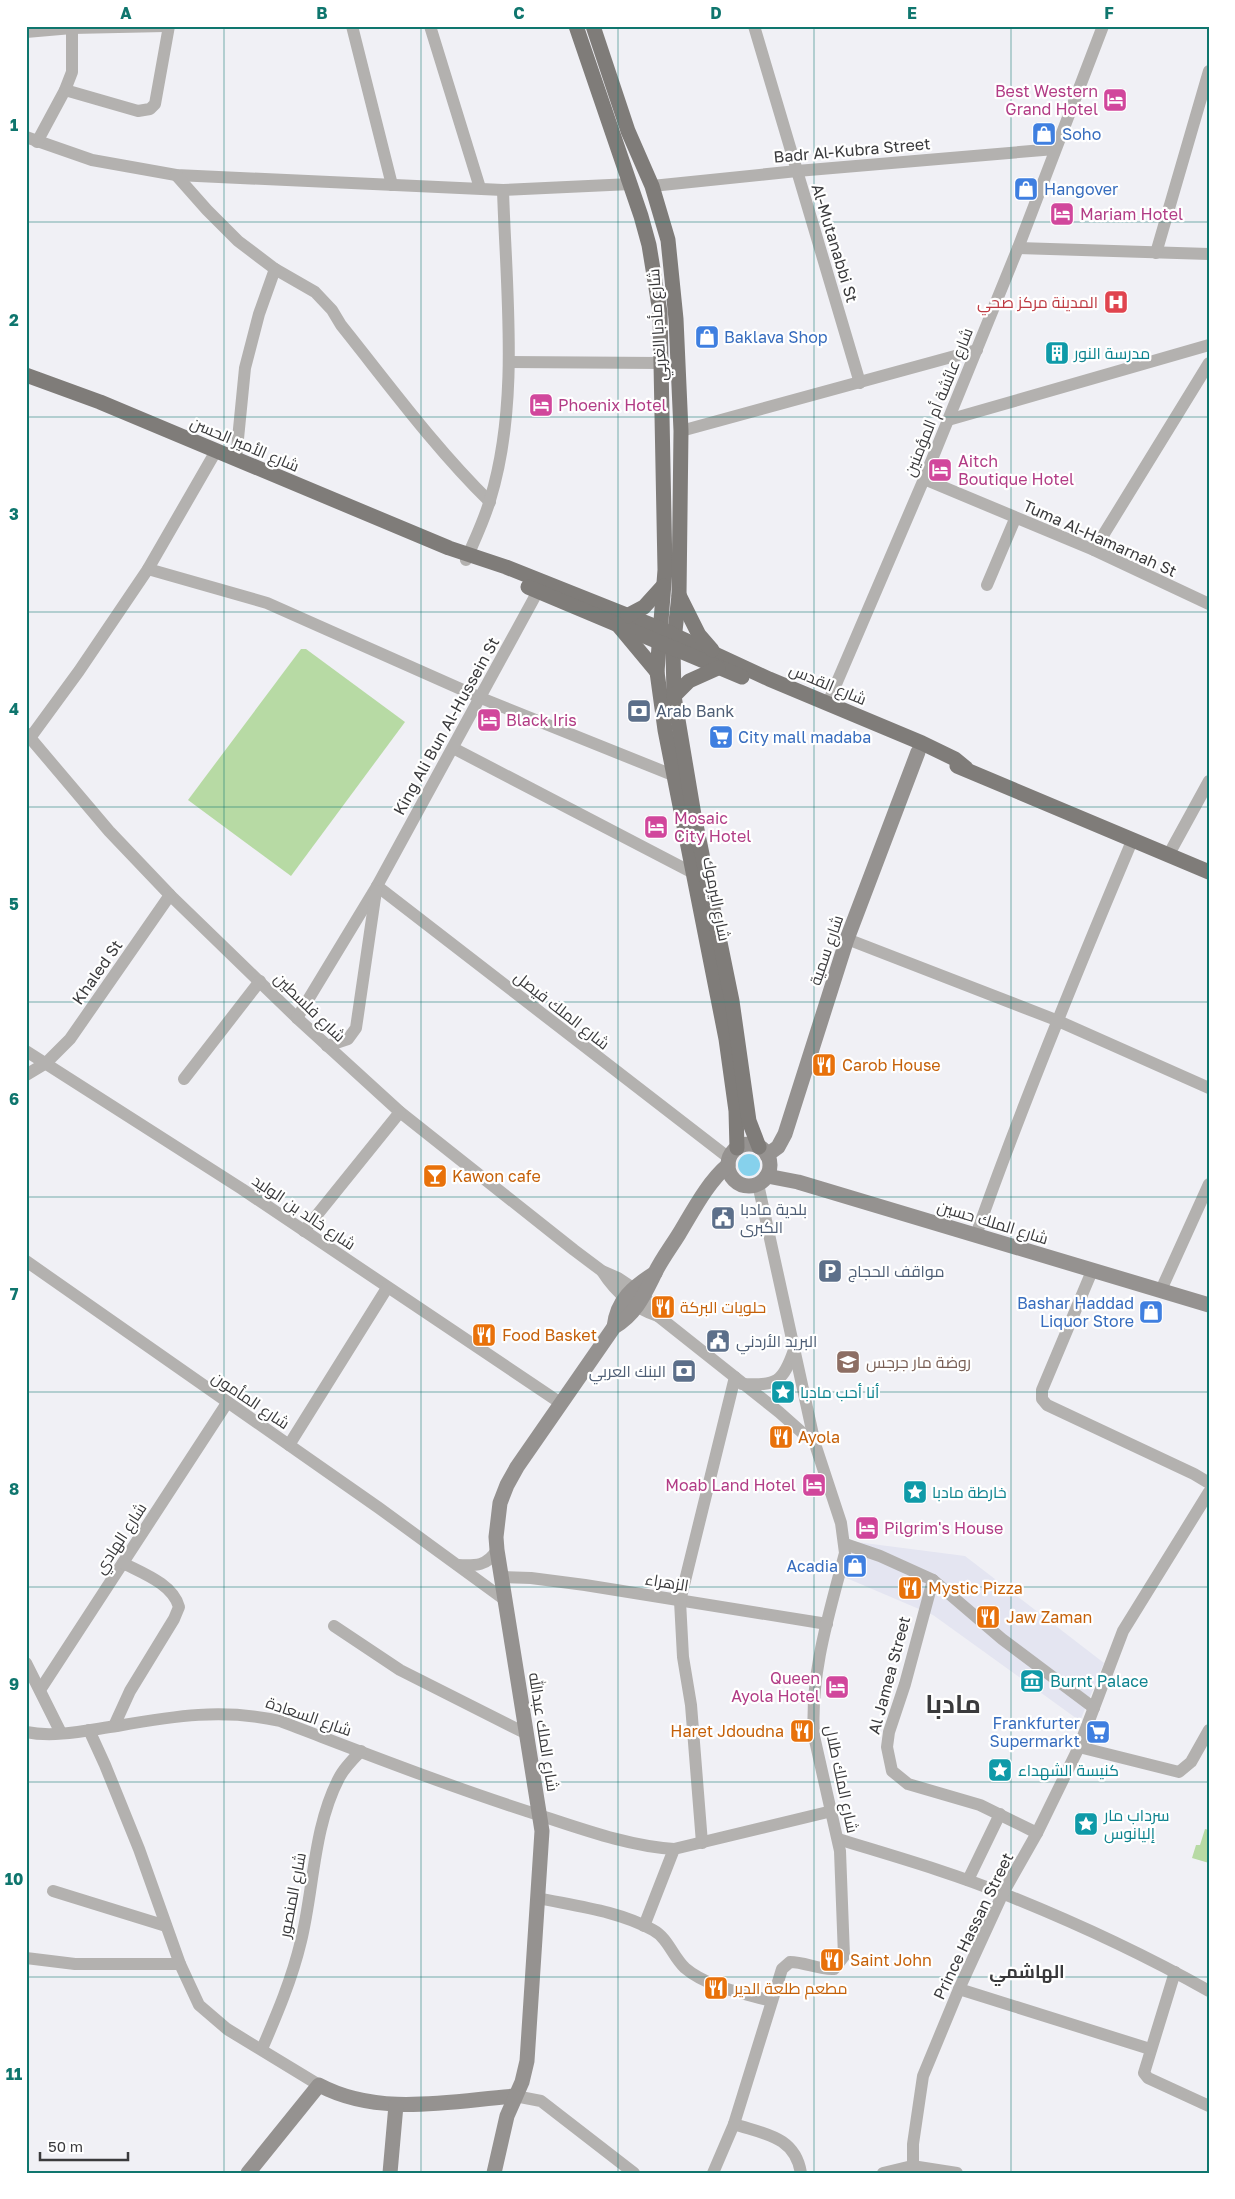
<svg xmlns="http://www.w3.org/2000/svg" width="1235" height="2199" font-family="'Golos Text',Cairo,sans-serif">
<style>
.built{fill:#e4e5f1}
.green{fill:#b7daa4}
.water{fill:#86d1ec}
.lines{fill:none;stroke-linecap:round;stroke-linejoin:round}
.street{stroke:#b3b1af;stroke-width:12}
.secondary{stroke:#959290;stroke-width:15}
.primary{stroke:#7f7c79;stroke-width:15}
.grid{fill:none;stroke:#0f766e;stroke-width:1;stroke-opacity:0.55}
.labels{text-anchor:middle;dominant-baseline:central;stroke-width:4.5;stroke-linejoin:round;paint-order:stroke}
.hotel-label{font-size:16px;fill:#b23c85;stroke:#fff;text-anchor:start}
.shop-label{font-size:16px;fill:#366cbe;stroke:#fff;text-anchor:start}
.street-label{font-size:16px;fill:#3a3a3c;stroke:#fff}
.health-label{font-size:16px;fill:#be3a42;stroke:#fff;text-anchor:end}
.culture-label{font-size:16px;fill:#0d838f;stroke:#fff;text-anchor:start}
.service-label{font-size:16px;fill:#4e5e75;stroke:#fff;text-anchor:start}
.food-label{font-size:16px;fill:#c56008;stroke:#fff;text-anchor:start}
.education-label{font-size:16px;fill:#785e54;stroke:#fff;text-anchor:start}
.neighbourhood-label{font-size:18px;font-weight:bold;fill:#3a3a3c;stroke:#fff}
.town-label{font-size:26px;font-weight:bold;fill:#3a3a3c;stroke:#fff}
.neatline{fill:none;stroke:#0f766e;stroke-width:2}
.grid-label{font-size:16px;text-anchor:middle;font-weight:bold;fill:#0f766e}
</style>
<rect width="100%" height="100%" fill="#f0f0f5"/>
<path class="built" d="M841,1540L965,1556L1104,1663L1080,1721L933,1615L837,1574Z"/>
<g class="green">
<path d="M301,649H306L405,722L291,876L188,800Z"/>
<path d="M1205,1829L1209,1830V1863L1192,1858L1196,1845H1200Z"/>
</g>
<circle class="water" cx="749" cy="1165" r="11"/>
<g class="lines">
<g class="street">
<path d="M352,26L392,185"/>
<path d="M430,26L480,188"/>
<path d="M754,26L860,383"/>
<path d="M26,32L72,28L165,26"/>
<path d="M65,90L138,111L150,109L155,104L169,26"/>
<path d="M26,137L92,160L176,175L503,190L631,184"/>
<path d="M37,142L65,90L72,72V26"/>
<path d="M176,175L207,210L238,241L275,269L315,292L332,310L341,325C389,385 435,448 490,502"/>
<path d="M652,186L797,171L1055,149"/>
<path d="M1018,248L1209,254"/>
<path d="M1156,253L1209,71"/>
<path d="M509,362L661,363"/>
<path d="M948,420L1209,345"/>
<path d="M681,431L977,350"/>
<path d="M236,459L245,368L259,314L275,269"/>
<path d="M924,479L1094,550L1209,604"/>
<path d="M1094,550L1209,363"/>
<path d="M466,560C474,541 484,521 490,500C520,403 506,290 503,190"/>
<path d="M148,569L267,603L481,698L675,776"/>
<path d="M987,585L1015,519"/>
<path d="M828,703L924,479L1018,248L1103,26"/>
<path d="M26,733L109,831L170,895L297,1018L400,1112L574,1250L602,1271L618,1278L645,1296L658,1316L779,1412L815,1444"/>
<path d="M30,738L79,671L148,569L216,451"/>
<path d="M453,748L695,874"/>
<path d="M1169,854L1209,781"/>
<path d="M377,886L729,1158"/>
<path d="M847,939L1056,1020L1209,1088"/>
<path d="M297,1018L377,886L538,591L544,585"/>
<path d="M327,1046L348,1039L356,1028L376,891"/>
<path d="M26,1051L242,1189L562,1404"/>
<path d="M26,1075L46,1063L70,1039L170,895"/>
<path d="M184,1079L260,981"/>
<path d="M304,1231L400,1112"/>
<path d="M976,1235C1023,1102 1077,971 1132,841"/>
<path d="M26,1261L379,1508L505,1600"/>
<path d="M602,1271C616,1293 633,1308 658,1316"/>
<path d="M1092,1271L1042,1390V1399L1047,1405L1194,1474L1209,1483"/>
<path d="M1161,1290L1209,1184"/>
<path d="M742,1384C777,1386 783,1382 794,1350"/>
<path d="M289,1445L387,1288"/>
<path d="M845,1544L880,1556L933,1580L1002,1639L1094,1708"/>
<path d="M458,1565C476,1566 487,1566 497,1550"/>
<path d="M501,1577L531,1578L585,1585L827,1624"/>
<path d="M933,1580L905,1684L889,1732L887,1747L892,1771L908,1784L980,1805L1037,1833"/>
<path d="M334,1626L400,1670L527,1734"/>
<path d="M26,1663L61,1733"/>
<path d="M40,1690L227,1403"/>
<path d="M114,1726L130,1691L174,1619L179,1607C173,1584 142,1573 123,1563"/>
<path d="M89,1730L105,1765L139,1849L180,1964L199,2005L227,2029L319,2085"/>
<path d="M26,1732C55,1738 88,1730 117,1726C174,1716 223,1708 280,1721C367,1754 453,1788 542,1816C585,1830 629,1846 674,1849L832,1811"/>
<path d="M1079,1747L1179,1772L1191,1762L1209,1730"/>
<path d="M838,1839C893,1856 950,1872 1004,1894C1074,1922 1143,1954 1209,1991"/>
<path d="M702,1843L691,1705L683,1657L680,1601L735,1377"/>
<path d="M968,1880L1000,1814"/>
<path d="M53,1891L166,1926"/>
<path d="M538,1898C576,1906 619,1911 653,1930C668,1938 673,1957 685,1968C707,1987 743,1993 771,2001"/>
<path d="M644,1926L674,1849"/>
<path d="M26,1958L75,1964H180"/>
<path d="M1175,1972L1144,2073L1148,2078L1209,2106"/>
<path d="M959,1989L1150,2049"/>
<path d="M262,2049C277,2014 292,1979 301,1941C314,1888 313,1828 339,1778C344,1768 353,1759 361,1751"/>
<path d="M515,2096L541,2101L634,2173"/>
<path d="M734,2124C764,2134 795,2136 801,2173"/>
<path d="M713,2173L734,2124L782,1969L790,1962C805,1962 819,1970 834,1969L844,1956L840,1851L814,1736C810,1673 829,1614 845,1553L841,1523L815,1444L758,1184"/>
<path d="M883,2173L912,2166L957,2173"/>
<path d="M913,2173V2144L923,2076L959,1989L1003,1893L1037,1833L1079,1747L1123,1631L1209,1492"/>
</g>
<g class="secondary">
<circle cx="749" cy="1165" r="21"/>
<path d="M767,1155L778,1147L785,1134L847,939L918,752"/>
<path d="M767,1176L798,1182L1209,1305"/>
<path d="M614,1327C617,1300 633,1287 655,1273"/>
<path d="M248,2173L319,2085C379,2117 450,2101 515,2096"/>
<path d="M390,2173L396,2105"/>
<path d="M494,2173L507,2116L522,2082L527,2061L542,1831L497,1550L496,1537L500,1503L507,1485L517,1467L614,1327C636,1314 644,1295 655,1273C661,1260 671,1247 679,1234C693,1211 707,1183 728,1165"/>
</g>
<g class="primary">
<path d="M576,26L641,216L649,245L660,312L665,570L657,672L665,730L726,1039L736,1111L737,1148"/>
<path d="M593,26L628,131L652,186L668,240L676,319L681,431L679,595L673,649L674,696L694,815L732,1001L749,1121L759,1147"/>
<path d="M26,375L100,402L449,548L506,567L659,628L769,679L922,743L955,759L966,768"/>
<path d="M528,587L742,677"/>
<path d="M679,595L699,635L712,650"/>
<path d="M627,616L644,607L663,586"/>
<path d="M617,624L657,672"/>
<path d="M674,696L689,681L718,668"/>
<path d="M957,766L1209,872"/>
</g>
</g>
<path class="grid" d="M224,26V2173M421,26V2173M618,26V2173M814,26V2173M1011,26V2173M26,222H1209M26,417H1209M26,612H1209M26,807H1209M26,1002H1209M26,1197H1209M26,1392H1209M26,1587H1209M26,1782H1209M26,1977H1209"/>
<defs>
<symbol id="hotel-square" viewBox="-11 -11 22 22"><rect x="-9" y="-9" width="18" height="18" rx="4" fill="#d1479c" stroke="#fff"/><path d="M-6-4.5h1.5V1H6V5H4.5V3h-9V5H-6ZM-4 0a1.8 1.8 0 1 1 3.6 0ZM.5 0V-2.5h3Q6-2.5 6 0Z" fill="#fff"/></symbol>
<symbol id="shop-square" viewBox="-11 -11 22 22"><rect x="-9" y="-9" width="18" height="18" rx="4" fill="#3f7fe0" stroke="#fff"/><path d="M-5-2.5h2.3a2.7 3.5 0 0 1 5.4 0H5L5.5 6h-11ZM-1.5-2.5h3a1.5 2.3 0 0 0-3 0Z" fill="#fff"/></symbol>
<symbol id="hospital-square" viewBox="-11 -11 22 22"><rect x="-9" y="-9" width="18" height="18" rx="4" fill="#e0444e" stroke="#fff"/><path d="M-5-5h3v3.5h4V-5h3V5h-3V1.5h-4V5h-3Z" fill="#fff"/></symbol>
<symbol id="building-square" viewBox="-11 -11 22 22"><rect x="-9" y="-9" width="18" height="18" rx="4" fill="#0f9aa8" stroke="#fff"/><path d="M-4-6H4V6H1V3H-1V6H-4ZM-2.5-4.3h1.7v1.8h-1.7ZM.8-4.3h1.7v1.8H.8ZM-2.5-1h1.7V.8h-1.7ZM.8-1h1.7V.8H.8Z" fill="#fff"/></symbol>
<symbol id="bank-square" viewBox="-11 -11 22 22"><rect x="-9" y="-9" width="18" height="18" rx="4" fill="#5c6f8a" stroke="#fff"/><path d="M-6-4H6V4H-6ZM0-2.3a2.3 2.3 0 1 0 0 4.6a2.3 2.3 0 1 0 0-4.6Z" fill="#fff"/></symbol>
<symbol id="supermarket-square" viewBox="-11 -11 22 22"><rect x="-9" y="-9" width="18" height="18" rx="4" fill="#3f7fe0" stroke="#fff"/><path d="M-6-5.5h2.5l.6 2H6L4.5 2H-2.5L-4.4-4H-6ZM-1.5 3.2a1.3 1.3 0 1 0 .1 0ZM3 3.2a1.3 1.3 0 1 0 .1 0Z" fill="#fff"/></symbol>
<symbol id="restaurant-square" viewBox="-11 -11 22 22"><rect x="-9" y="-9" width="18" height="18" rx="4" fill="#e8710a" stroke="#fff"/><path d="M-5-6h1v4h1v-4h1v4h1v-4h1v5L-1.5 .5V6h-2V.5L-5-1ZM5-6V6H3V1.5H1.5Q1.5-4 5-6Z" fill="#fff"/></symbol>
<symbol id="bar-square" viewBox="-11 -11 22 22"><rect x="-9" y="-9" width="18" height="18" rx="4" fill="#e8710a" stroke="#fff"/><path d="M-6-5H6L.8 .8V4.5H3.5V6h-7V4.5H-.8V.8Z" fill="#fff"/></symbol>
<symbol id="civic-square" viewBox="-11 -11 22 22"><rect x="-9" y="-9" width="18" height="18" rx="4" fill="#5c6f8a" stroke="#fff"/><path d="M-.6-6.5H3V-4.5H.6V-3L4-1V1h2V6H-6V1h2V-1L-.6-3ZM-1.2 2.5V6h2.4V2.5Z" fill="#fff"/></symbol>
<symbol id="parking-square" viewBox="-11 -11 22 22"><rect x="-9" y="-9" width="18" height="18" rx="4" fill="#5c6f8a" stroke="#fff"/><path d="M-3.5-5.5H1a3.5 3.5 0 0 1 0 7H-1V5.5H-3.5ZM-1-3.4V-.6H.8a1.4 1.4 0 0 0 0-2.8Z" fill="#fff"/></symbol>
<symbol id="school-square" viewBox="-11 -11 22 22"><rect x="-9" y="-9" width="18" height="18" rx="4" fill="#8d6e63" stroke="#fff"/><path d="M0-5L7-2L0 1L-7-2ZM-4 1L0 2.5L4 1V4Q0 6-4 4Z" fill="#fff"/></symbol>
<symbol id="sight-square" viewBox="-11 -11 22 22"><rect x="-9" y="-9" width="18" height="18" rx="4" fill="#0f9aa8" stroke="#fff"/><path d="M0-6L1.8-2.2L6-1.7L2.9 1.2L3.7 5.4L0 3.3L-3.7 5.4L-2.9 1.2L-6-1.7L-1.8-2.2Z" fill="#fff"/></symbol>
<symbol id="museum-square" viewBox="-11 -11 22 22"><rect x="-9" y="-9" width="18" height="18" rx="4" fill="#0f9aa8" stroke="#fff"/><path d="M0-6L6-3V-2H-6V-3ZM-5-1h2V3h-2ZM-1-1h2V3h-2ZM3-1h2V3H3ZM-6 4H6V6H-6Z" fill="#fff"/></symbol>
</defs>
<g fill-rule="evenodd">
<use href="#hotel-square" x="1101" y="86" width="28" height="28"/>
<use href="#shop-square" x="1030" y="120" width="28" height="28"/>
<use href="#shop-square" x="1012" y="175" width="28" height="28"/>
<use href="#hotel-square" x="1048" y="200" width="28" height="28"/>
<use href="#hospital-square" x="1102" y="288" width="28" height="28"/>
<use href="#shop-square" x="693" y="323" width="28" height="28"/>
<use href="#building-square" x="1043" y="339" width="28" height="28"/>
<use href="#hotel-square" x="527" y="391" width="28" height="28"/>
<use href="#hotel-square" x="926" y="456" width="28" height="28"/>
<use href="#bank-square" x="625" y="697" width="28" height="28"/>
<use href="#hotel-square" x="475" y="706" width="28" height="28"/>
<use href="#supermarket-square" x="707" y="723" width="28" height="28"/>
<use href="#hotel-square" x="642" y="813" width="28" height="28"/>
<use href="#restaurant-square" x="810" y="1051" width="28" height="28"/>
<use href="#bar-square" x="421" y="1162" width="28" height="28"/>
<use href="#civic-square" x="709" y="1204" width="28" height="28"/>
<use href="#parking-square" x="816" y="1257" width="28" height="28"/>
<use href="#restaurant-square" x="649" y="1293" width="28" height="28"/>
<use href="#shop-square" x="1137" y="1298" width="28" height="28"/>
<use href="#restaurant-square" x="470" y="1321" width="28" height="28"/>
<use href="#civic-square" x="704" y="1327" width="28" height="28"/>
<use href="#school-square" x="834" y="1348" width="28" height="28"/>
<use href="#bank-square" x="670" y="1357" width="28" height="28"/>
<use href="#sight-square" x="769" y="1378" width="28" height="28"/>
<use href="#restaurant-square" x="767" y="1423" width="28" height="28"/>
<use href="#hotel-square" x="800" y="1471" width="28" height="28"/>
<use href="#sight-square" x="901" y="1478" width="28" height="28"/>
<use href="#hotel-square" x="853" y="1514" width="28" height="28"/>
<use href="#shop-square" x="841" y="1552" width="28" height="28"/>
<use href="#restaurant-square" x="896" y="1574" width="28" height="28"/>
<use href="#restaurant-square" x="974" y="1603" width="28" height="28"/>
<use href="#museum-square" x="1018" y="1667" width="28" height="28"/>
<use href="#hotel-square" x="823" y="1673" width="28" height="28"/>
<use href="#restaurant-square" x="788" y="1717" width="28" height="28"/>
<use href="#supermarket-square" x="1084" y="1718" width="28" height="28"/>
<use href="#sight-square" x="986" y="1756" width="28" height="28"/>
<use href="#sight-square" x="1072" y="1810" width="28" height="28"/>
<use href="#restaurant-square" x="818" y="1946" width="28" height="28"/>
<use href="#restaurant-square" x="702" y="1974" width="28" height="28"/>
</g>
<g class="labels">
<g class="hotel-label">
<text x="1098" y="91" text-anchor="end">Best Western<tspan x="1098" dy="18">Grand Hotel</tspan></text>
<text x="1080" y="214">Mariam Hotel</text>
<text x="558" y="405">Phoenix Hotel</text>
<text x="958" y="461">Aitch<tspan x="958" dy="18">Boutique Hotel</tspan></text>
<text x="506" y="720">Black Iris</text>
<text x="674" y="818">Mosaic<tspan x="674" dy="18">City Hotel</tspan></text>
<text x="796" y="1485" text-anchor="end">Moab Land Hotel</text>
<text x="884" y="1528">Pilgrim's House</text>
<text x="820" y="1678" text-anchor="end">Queen<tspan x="820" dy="18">Ayola Hotel</tspan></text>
</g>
<g class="shop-label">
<text x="1062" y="134">Soho</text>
<text x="1044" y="189">Hangover</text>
<text x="724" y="337">Baklava Shop</text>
<text x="738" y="737">City mall madaba</text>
<text x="1134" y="1303" text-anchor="end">Bashar Haddad<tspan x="1134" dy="18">Liquor Store</tspan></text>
<text x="838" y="1566" text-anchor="end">Acadia</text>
<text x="1080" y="1723" text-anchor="end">Frankfurter<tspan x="1080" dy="18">Supermarkt</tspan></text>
</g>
<g class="street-label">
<text transform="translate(852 150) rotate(-5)">Badr Al-Kubra Street</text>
<text transform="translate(835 243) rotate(73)">Al-Mutanabbi St</text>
<text transform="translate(657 325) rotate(-94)">شارع مأدبا الغربي</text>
<text transform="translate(938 402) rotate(-68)">شارع عائشة أم المؤمنين</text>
<text transform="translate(245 444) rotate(23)">شارع الأمير الحسن</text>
<text transform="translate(1100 538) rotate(24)">Tuma Al-Hamarnah St</text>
<text transform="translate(828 684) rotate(23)">شارع القدس</text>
<text transform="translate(446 726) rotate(-61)">King Ali Bun Al-Hussein St</text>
<text transform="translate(717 899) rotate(79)">شارع اليرموك</text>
<text transform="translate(826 950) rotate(-71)">شارع سمية</text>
<text transform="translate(97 972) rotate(-55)">Khaled St</text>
<text transform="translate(310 1007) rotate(44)">شارع فلسطين</text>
<text transform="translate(562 1010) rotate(38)">شارع الملك فيصل</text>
<text transform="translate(304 1212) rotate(34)">شارع خالد بن الوليد</text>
<text transform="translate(993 1222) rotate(17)">شارع الملك حسين</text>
<text transform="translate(251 1400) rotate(34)">شارع المأمون</text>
<text transform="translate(120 1538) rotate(-57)">شارع الهادي</text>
<text transform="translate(667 1582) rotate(9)">الزهراء</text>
<text transform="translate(889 1675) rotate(-75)">Al Jamea Street</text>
<text transform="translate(309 1716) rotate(19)">شارع السعادة</text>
<text transform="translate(544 1732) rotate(81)">شارع الملك عبدالله</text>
<text transform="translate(842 1779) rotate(78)">شارع الملك طلال</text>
<text transform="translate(292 1895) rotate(-79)">شارع المنصور</text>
<text transform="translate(973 1926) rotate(-64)">Prince Hassan Street</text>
</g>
<g class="health-label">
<text x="1098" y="302">المدينة مركز صحي</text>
</g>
<g class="culture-label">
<text x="1074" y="353">مدرسة النور</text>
<text x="800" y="1392">أنا أحب مادبا</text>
<text x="932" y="1492">خارطة مادبا</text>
<text x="1050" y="1681">Burnt Palace</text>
<text x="1018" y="1770">كنيسة الشهداء</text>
<text x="1104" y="1815">سرداب مار<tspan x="1104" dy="18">إليانوس</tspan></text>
</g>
<g class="service-label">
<text x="656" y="711">Arab Bank</text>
<text x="740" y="1209">بلدية مادبا<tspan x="740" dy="18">الكبرى</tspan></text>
<text x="848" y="1271">مواقف الحجاج</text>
<text x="736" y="1341">البريد الأردني</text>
<text x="666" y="1371" text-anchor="end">البنك العربي</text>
</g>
<g class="food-label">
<text x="842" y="1065">Carob House</text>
<text x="452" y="1176">Kawon cafe</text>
<text x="680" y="1307">حلويات البركة</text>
<text x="502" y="1335">Food Basket</text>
<text x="798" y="1437">Ayola</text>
<text x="928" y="1588">Mystic Pizza</text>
<text x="1006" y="1617">Jaw Zaman</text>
<text x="784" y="1731" text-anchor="end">Haret Jdoudna</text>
<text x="850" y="1960">Saint John</text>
<text x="734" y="1988">مطعم طلعة الدير</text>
</g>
<g class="education-label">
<text x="866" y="1362">روضة مار جرجس</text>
</g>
<g class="neighbourhood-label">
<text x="1027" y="1971">الهاشمي</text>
</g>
<g class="town-label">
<text x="953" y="1703">مادبا</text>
</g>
</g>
<rect width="1235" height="2199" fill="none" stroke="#ffffff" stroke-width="55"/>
<path d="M40 2152v8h88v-8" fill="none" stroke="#3a3a3c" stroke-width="2.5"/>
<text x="48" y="2152" font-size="15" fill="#3a3a3c" stroke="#ffffff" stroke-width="4" paint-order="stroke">50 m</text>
<rect x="28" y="28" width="1180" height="2144" class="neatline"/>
<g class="grid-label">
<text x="126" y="19">A</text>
<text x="322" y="19">B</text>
<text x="519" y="19">C</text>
<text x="716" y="19">D</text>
<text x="912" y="19">E</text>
<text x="1109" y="19">F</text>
<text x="14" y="131">1</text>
<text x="14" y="326">2</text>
<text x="14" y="520">3</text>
<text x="14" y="715">4</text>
<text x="14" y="910">5</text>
<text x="14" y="1105">6</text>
<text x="14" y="1300">7</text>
<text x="14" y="1495">8</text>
<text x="14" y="1690">9</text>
<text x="14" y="1885">10</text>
<text x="14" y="2080">11</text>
</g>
</svg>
